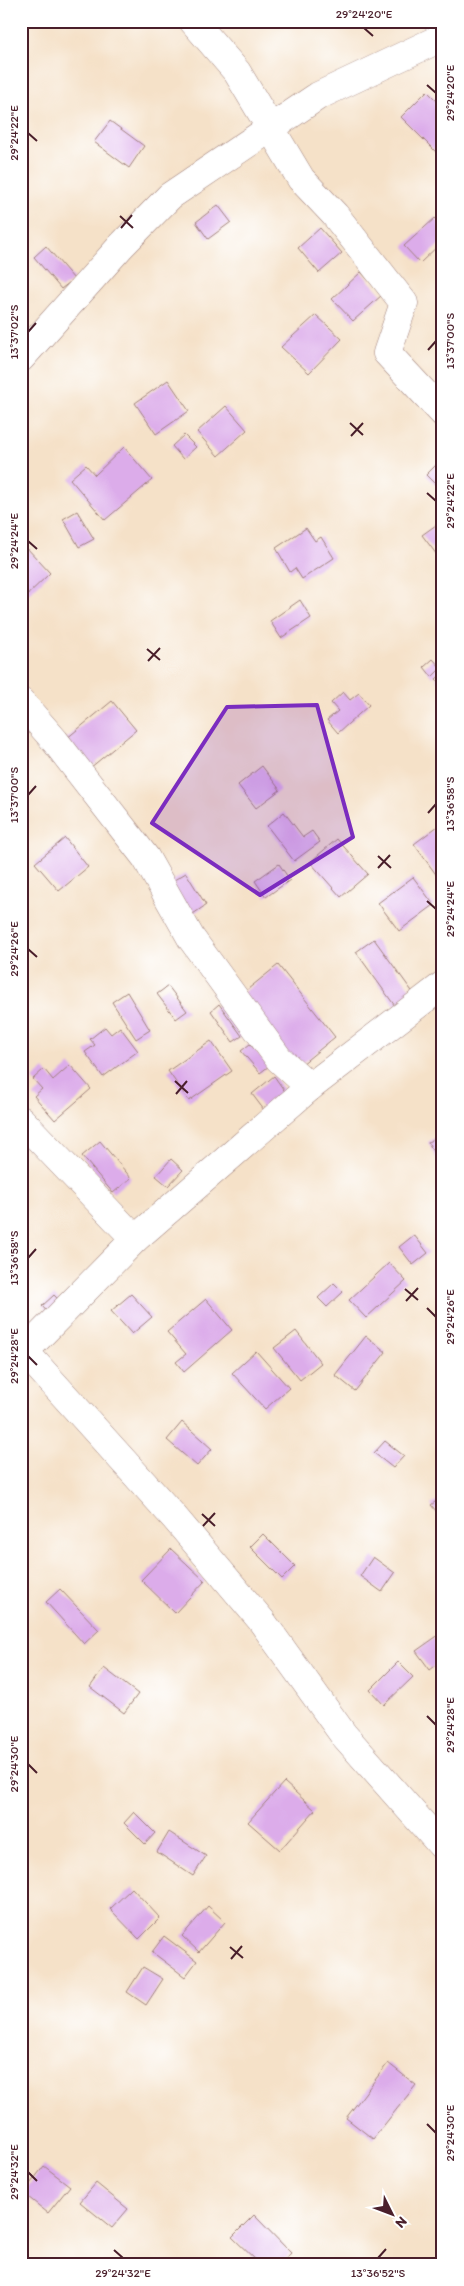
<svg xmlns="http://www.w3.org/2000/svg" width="464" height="2286" font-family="Itim,sans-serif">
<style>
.building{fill:#dcacea}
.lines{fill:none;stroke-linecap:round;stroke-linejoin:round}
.minor-casing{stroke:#a0807a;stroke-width:29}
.minor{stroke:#fff;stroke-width:28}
.marked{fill:#7b2cbf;fill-opacity:0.2;stroke:#7b2cbf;stroke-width:4;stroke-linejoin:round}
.ticks{fill:none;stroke:#4a1f2b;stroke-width:2}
.neatline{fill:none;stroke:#4a1f2b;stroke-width:2}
.ticks-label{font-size:12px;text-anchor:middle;fill:#4a1f2b}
</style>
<rect width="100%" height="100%" fill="#fff"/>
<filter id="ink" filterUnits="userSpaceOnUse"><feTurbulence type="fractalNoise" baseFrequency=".02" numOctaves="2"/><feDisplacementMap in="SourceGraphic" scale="10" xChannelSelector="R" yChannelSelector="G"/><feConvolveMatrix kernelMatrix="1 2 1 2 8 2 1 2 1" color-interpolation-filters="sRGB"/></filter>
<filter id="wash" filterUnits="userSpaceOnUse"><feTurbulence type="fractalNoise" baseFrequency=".0096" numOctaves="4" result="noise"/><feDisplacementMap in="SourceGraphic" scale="20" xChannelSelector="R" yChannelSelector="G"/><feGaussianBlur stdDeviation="1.12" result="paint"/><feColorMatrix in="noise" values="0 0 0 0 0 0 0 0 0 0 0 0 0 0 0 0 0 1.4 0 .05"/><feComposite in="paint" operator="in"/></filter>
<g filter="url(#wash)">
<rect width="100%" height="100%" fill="#f5e1c8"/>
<g id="blocks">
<g class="building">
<path d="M427,91L443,107V159L401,117Z"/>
<path d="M110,121L144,146L129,168L94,142Z"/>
<path d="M218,205L231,222L208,239L196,222Z"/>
<path d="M435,218L443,226V241L420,263L404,246Z"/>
<path d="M320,228L342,253L319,273L298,248Z"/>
<path d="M46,246L74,279L61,289L34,257Z"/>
<path d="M361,272L382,295L353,321L332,299Z"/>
<path d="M316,315L342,339L309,373L281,347Z"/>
<path d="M168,380L189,411L156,434L135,403Z"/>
<path d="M226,406L247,430L218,456L197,432Z"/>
<path d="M184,435L196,447L183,459L172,446Z"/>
<path d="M124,447L152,480L105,520L70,479L86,465L95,475Z"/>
<path d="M443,458V488L441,490L426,475Z"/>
<path d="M77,511L94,539L79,547L63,519Z"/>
<path d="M443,520V563L422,535Z"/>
<path d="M306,528L315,541L321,537L334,558L302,579L295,568L290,572L276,548Z"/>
<path d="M26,547L50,573L21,601V552Z"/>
<path d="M300,600L311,618L281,638L270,621Z"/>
<path d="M433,659L441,668L432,677L424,667Z"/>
<path d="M443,673V687L436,679Z"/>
<path d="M343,692L350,700L359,693L369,705L338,733L327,720L338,711L331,703Z"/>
<path d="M112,701L136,730L90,768L66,739Z"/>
<path d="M262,766L280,790L256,808L238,785Z"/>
<path d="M284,812L303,837L312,831L320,842L294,861L267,826Z"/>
<path d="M438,826L443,833V884L414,844Z"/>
<path d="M65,838L88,867L59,891L35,863Z"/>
<path d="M337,839L368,874L341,897L310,862Z"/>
<path d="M279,864L290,880L266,897L255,881Z"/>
<path d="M186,873L206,905L190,916L169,883Z"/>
<path d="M413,877L434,905L399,931L378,903Z"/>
<path d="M374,939L414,994L395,1006L356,952Z"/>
<path d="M278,965L335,1037L296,1069L238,997Z"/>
<path d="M168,986L187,1011L176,1019L157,994Z"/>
<path d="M127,992L150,1030L136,1039L112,1002Z"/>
<path d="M219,1004L242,1036L233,1042L211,1011Z"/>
<path d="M105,1027L111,1034L120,1027L138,1051L103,1077L85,1052L95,1045L90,1039Z"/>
<path d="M211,1041L232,1071L189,1101L168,1071Z"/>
<path d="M250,1044L269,1066L260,1073L241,1051Z"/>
<path d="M70,1065L91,1089L55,1120L34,1096L42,1089L33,1079L44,1069L53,1080Z"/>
<path d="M274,1076L286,1093L264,1110L252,1094Z"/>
<path d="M443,1134V1170L428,1142Z"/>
<path d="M100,1141L131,1178L113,1193L82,1156Z"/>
<path d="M171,1159L183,1170L168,1186L156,1176Z"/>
<path d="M414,1235L428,1253L413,1265L399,1247Z"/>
<path d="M389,1263L406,1281L366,1318L349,1300Z"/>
<path d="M334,1283L343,1292L327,1307L318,1298Z"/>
<path d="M131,1294L152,1317L132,1334L111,1311Z"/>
<path d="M54,1295L71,1313L59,1325L42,1306Z"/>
<path d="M206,1299L232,1330L184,1372L176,1362L186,1354L167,1332Z"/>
<path d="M296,1331L321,1363L300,1380L274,1348Z"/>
<path d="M366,1336L386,1352L355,1391L335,1375Z"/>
<path d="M256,1351L289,1388L265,1409L232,1373Z"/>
<path d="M182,1422L212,1449L197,1466L167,1440Z"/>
<path d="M385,1441L404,1456L393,1468L374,1453Z"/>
<path d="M443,1496V1519L431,1505Z"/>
<path d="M263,1534L295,1566L282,1579L250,1547Z"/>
<path d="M171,1549L205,1581L175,1613L141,1580Z"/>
<path d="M373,1557L395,1573L382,1592L360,1576Z"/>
<path d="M60,1589L99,1630L84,1644L46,1602Z"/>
<path d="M443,1632V1660L430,1670L416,1651Z"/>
<path d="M398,1662L413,1677L384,1705L370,1690Z"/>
<path d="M104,1668L138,1694L124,1713L90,1687Z"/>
<path d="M284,1782L315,1810L280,1850L248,1822Z"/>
<path d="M134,1812L155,1833L145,1844L124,1823Z"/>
<path d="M169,1832L206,1856L193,1876L157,1852Z"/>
<path d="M132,1888L160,1918L139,1939L110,1909Z"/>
<path d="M208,1906L225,1922L199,1952L182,1936Z"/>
<path d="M164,1936L197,1961L185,1977L152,1952Z"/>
<path d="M143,1967L163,1979L146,2005L127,1992Z"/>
<path d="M388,2063L416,2085L373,2139L346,2118Z"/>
<path d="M44,2166L70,2186L48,2213L23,2193Z"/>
<path d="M96,2183L128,2209L112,2228L80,2202Z"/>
<path d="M254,2215L291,2253L280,2265H261L232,2237Z"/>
</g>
</g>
</g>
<g filter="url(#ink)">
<use href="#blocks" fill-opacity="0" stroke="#a0807a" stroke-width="1"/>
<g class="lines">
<defs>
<g id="minor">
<path d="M193,21L237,72L301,179L335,215L404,303L387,353L443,413"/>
<path d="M21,358L121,246L170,196L318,96L443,37"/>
<path d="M21,702L55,741L146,858L191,938L279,1059L310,1087"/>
<path d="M21,1120L135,1239"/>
<path d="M25,1352L174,1517L261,1620L343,1734L443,1847"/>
<path d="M21,1355L135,1239L310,1087L443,985"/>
</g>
</defs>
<use href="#minor" class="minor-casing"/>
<use href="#minor" class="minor"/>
</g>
</g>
<path class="marked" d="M317,705L353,837L260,895L152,823L227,707Z"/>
<path class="ticks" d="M364,28L373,36M427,85L436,93M28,133L37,141M120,216L133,228M121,228L132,215M28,332L36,323M428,350L436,341M350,423L363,435M351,436L363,423M427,493L436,501M28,541L37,549M147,649L160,660M148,661L160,648M28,795L36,786M428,813L436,804M378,856L391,868M378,868L390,855M427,901L436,909M28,949L37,957M175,1081L188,1093M176,1094L187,1081M28,1258L36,1249M405,1289L418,1300M406,1301L418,1288M427,1308L436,1317M28,1356L37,1365M202,1514L215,1526M203,1526L215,1513M427,1716L436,1725M28,1764L37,1773M230,1947L243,1958M231,1959L242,1946M427,2124L436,2133M28,2172L37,2181M114,2250L123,2258M378,2258L386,2249"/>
<rect width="464" height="2286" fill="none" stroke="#fff" stroke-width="55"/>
<g transform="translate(392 2214) rotate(132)" stroke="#ffffff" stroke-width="4" paint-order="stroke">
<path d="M0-4L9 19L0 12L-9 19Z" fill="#4a1f2b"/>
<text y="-8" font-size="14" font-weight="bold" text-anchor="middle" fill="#4a1f2b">N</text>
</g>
<rect x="28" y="28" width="408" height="2230" class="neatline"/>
<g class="ticks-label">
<text x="364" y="18">29°24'20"E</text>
<text transform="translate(450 93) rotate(-90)" y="4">29°24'20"E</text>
<text transform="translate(14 133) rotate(-90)" y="4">29°24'22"E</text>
<text transform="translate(14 332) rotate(-90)" y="4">13°37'02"S</text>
<text transform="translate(450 341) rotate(-90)" y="4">13°37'00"S</text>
<text transform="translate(450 501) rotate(-90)" y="4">29°24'22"E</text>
<text transform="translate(14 541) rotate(-90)" y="4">29°24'24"E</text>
<text transform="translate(14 795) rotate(-90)" y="4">13°37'00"S</text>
<text transform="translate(450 804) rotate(-90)" y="4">13°36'58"S</text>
<text transform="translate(450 909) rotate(-90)" y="4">29°24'24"E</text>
<text transform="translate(14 949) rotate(-90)" y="4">29°24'26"E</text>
<text transform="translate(14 1258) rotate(-90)" y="4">13°36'58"S</text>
<text transform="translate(450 1317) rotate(-90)" y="4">29°24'26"E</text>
<text transform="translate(14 1356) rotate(-90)" y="4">29°24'28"E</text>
<text transform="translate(450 1725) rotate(-90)" y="4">29°24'28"E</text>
<text transform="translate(14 1764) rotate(-90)" y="4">29°24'30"E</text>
<text transform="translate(450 2133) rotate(-90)" y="4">29°24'30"E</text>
<text transform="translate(14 2172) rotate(-90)" y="4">29°24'32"E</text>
<text x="123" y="2277">29°24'32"E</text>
<text x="378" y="2277">13°36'52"S</text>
</g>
</svg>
